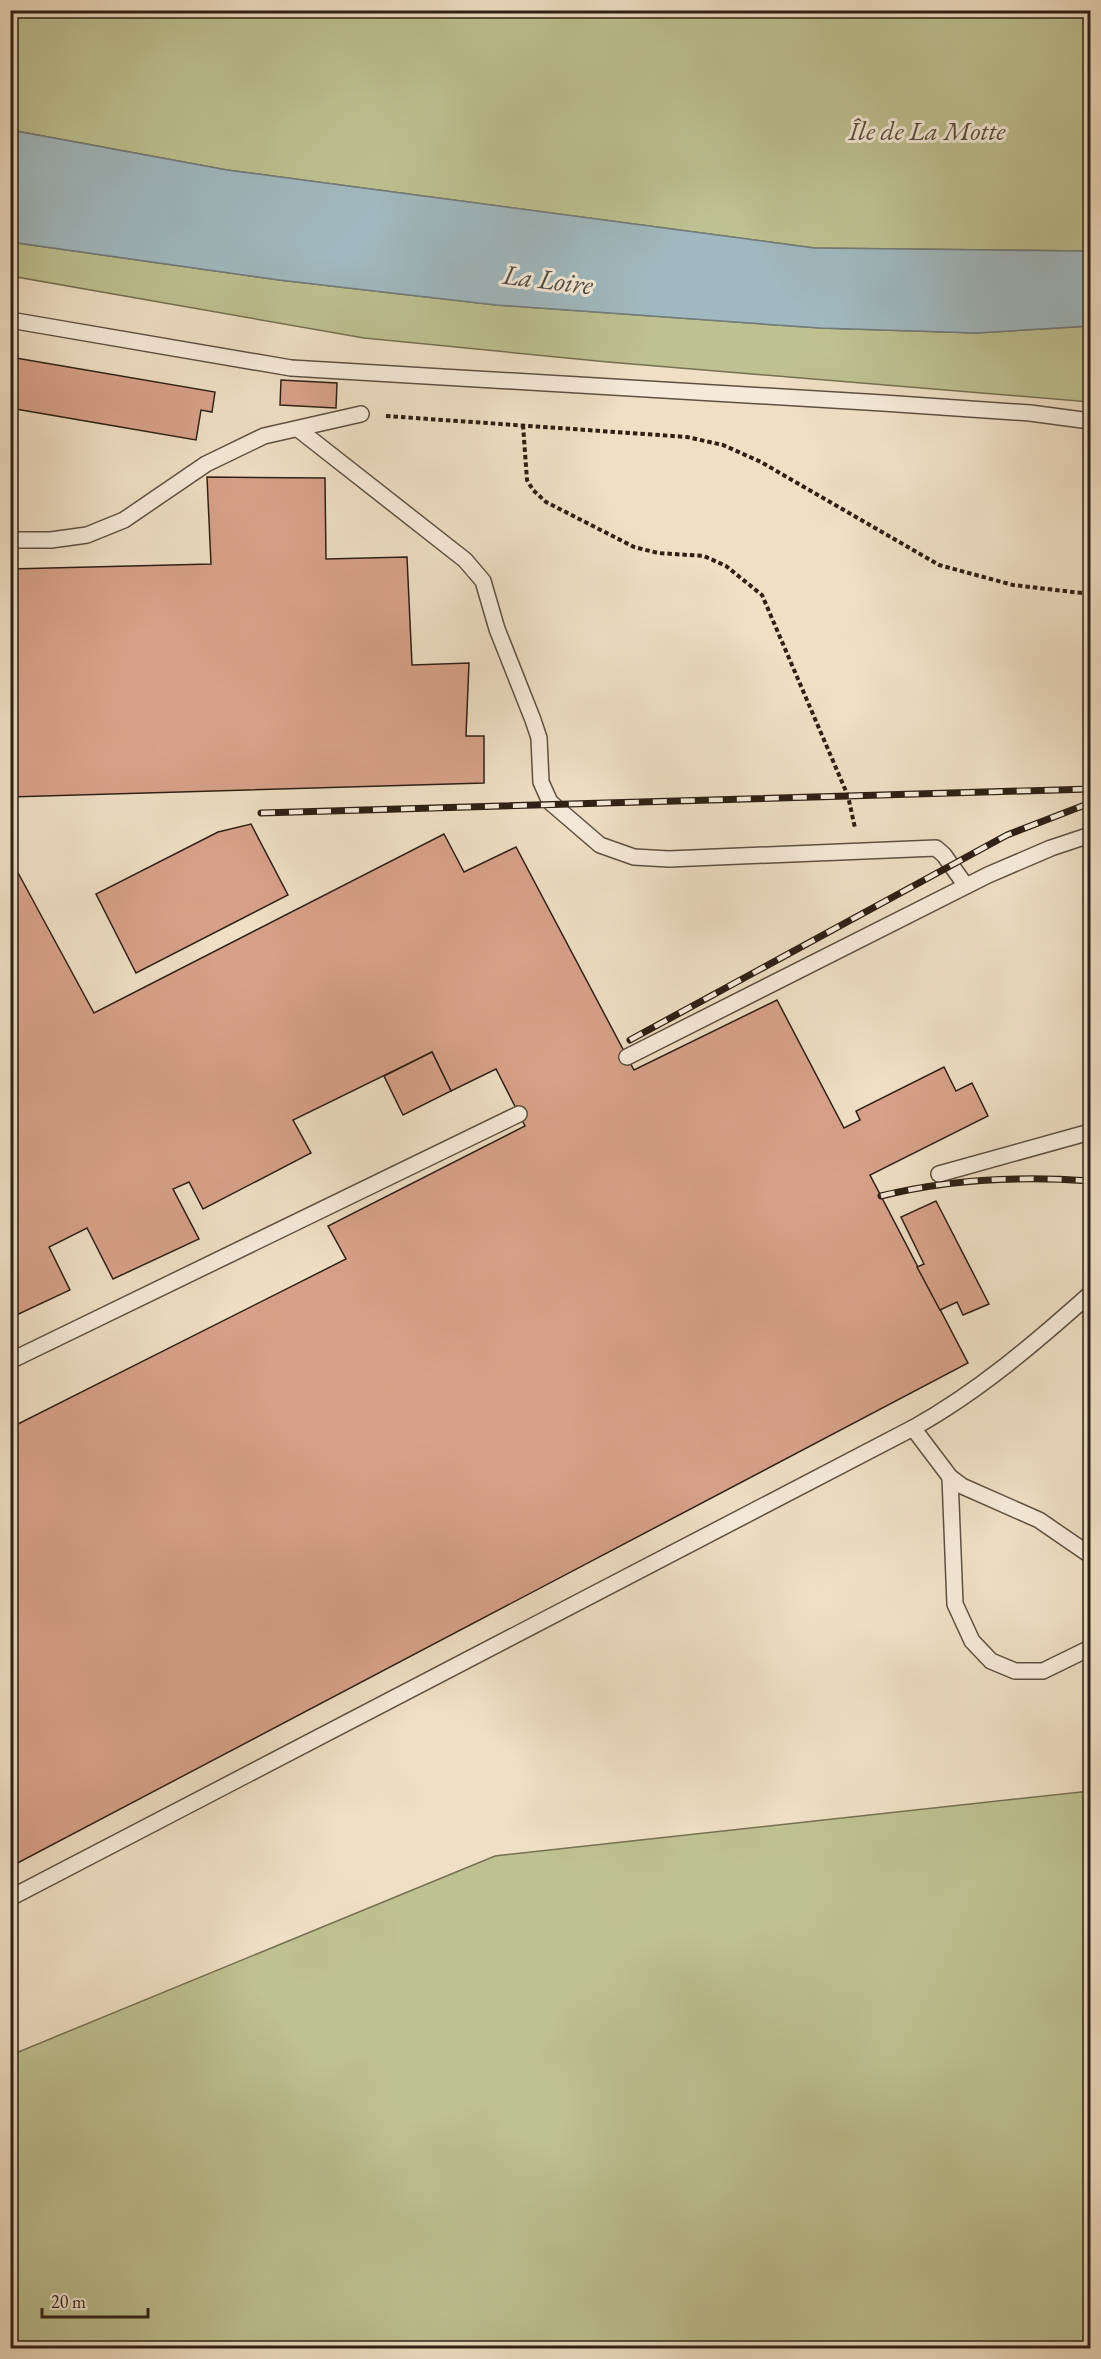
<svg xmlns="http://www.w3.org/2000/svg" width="1101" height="2359" font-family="'EB Garamond',serif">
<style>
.green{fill:#bec191;stroke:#767053;stroke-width:1.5}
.water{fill:#a0b9c0;stroke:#727c7c;stroke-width:1.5}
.building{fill:#d7a189;stroke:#2e2015;stroke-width:1.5}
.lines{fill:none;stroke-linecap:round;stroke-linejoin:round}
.service-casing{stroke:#5e5041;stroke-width:18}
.path{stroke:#2e2015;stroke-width:4;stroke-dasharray:4.5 3;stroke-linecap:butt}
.service{stroke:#f5ead9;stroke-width:15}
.rail-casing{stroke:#2e2015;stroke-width:7}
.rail{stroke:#f5ead9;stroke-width:4.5;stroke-dasharray:14;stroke-linecap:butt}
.labels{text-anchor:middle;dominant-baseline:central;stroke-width:6;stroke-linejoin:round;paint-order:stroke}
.park-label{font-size:27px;font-style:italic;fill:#59503a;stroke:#f5ead9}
.water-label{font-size:28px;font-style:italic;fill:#504e48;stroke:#f5ead9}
</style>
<rect width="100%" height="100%" fill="#efdfc4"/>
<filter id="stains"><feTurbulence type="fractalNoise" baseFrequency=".00333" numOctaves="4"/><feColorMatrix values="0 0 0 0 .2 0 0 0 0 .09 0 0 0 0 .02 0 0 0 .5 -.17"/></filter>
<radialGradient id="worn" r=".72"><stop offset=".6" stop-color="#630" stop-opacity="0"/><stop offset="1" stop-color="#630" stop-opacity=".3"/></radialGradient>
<g class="green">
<path d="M10,11H1090V251L814,248L227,170L11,130Z"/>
<path d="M10,242L279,280L496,305L820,328L977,333L1090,326V402L608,362L364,338L11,276Z"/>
<path d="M1090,1791V2348H11V2055L495,1856Z"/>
</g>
<path class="water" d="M10,130L227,170L814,248L1090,251V326L977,333L820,328L496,305L279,280L11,242Z"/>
<g class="building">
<path d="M10,357L215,392L212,412L201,410L196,440L10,408Z"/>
<path d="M281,380L337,383L336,408L280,405Z"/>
<path d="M207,477L325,478L326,559L407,557L412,665L469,663L466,736H484V783L10,797V569L211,564Z"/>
<path d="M251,824L288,895L136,973L96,894L218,832Z"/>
<path d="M444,834L464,872L516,847L634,1070L777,1000L844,1128L860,1120L856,1111L944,1067L956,1091L972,1083L988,1116L870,1175L968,1363L10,1867V1428L346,1259L328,1226L525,1126L496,1069L451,1091L432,1052L293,1120L311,1153L203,1209L189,1182L173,1189L199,1239L113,1279L87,1228L49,1247L70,1290L10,1318V858L94,1013Z"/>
<path d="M432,1052L451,1091L403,1115L384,1076Z"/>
<path d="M936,1201L989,1304L963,1315L957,1302L940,1310L917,1267L924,1264L901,1217Z"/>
</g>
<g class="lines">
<defs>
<g id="service">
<path d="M10,320L291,368L883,403L1030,413L1090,421"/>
<path d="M298,429L465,560L483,581L497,629L533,720L539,738L541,782L550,802L600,845L634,857L669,859L936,848L944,855L966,886"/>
<path d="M10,540H51L87,535L124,520L206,464L264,436L361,414"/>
<path d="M627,1057L988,875L1051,848L1090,835"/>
<path d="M939,1174L1090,1132"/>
<path d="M10,1361L519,1114"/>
<path d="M913,1428L950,1477L962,1486L1039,1520L1090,1555"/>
<path d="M950,1477L955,1604L972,1641L991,1661L1015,1671H1043L1090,1648"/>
<path d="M10,1898L913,1428C978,1392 1035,1343 1090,1294"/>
</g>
</defs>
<use href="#service" class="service-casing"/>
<g class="path">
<path d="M386,416L687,437L723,445L761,462L939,565L1013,585L1090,594"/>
<path d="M523,425L527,480L533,490L546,502L634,547L658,553L704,556L726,566L762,595L848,796L855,828"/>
</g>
<use href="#service" class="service"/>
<defs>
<g id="rail">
<path d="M261,813L1090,789"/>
<path d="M630,1040L1007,835L1090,803"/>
<path d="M881,1196C949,1179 1021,1176 1090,1181"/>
</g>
</defs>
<use href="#rail" class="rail-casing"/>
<use href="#rail" class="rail"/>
</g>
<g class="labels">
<g class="park-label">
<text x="927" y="130">Île de La Motte</text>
</g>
<g class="water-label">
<text transform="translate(548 279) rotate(7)">La Loire</text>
</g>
</g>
<rect width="1101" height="2359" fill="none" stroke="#efdfc4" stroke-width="36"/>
<rect x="12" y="12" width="1077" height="2335" fill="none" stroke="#2e2015" stroke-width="3"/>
<rect x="18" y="18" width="1065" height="2323" fill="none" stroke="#2e2015" stroke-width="1.5"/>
<path d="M42 2308v9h106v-9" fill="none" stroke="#2e2015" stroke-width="3"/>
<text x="51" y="2308" font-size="18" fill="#2e2015" stroke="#f5ead9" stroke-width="4.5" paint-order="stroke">20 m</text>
<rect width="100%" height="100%" filter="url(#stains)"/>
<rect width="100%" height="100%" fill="url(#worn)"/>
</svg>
